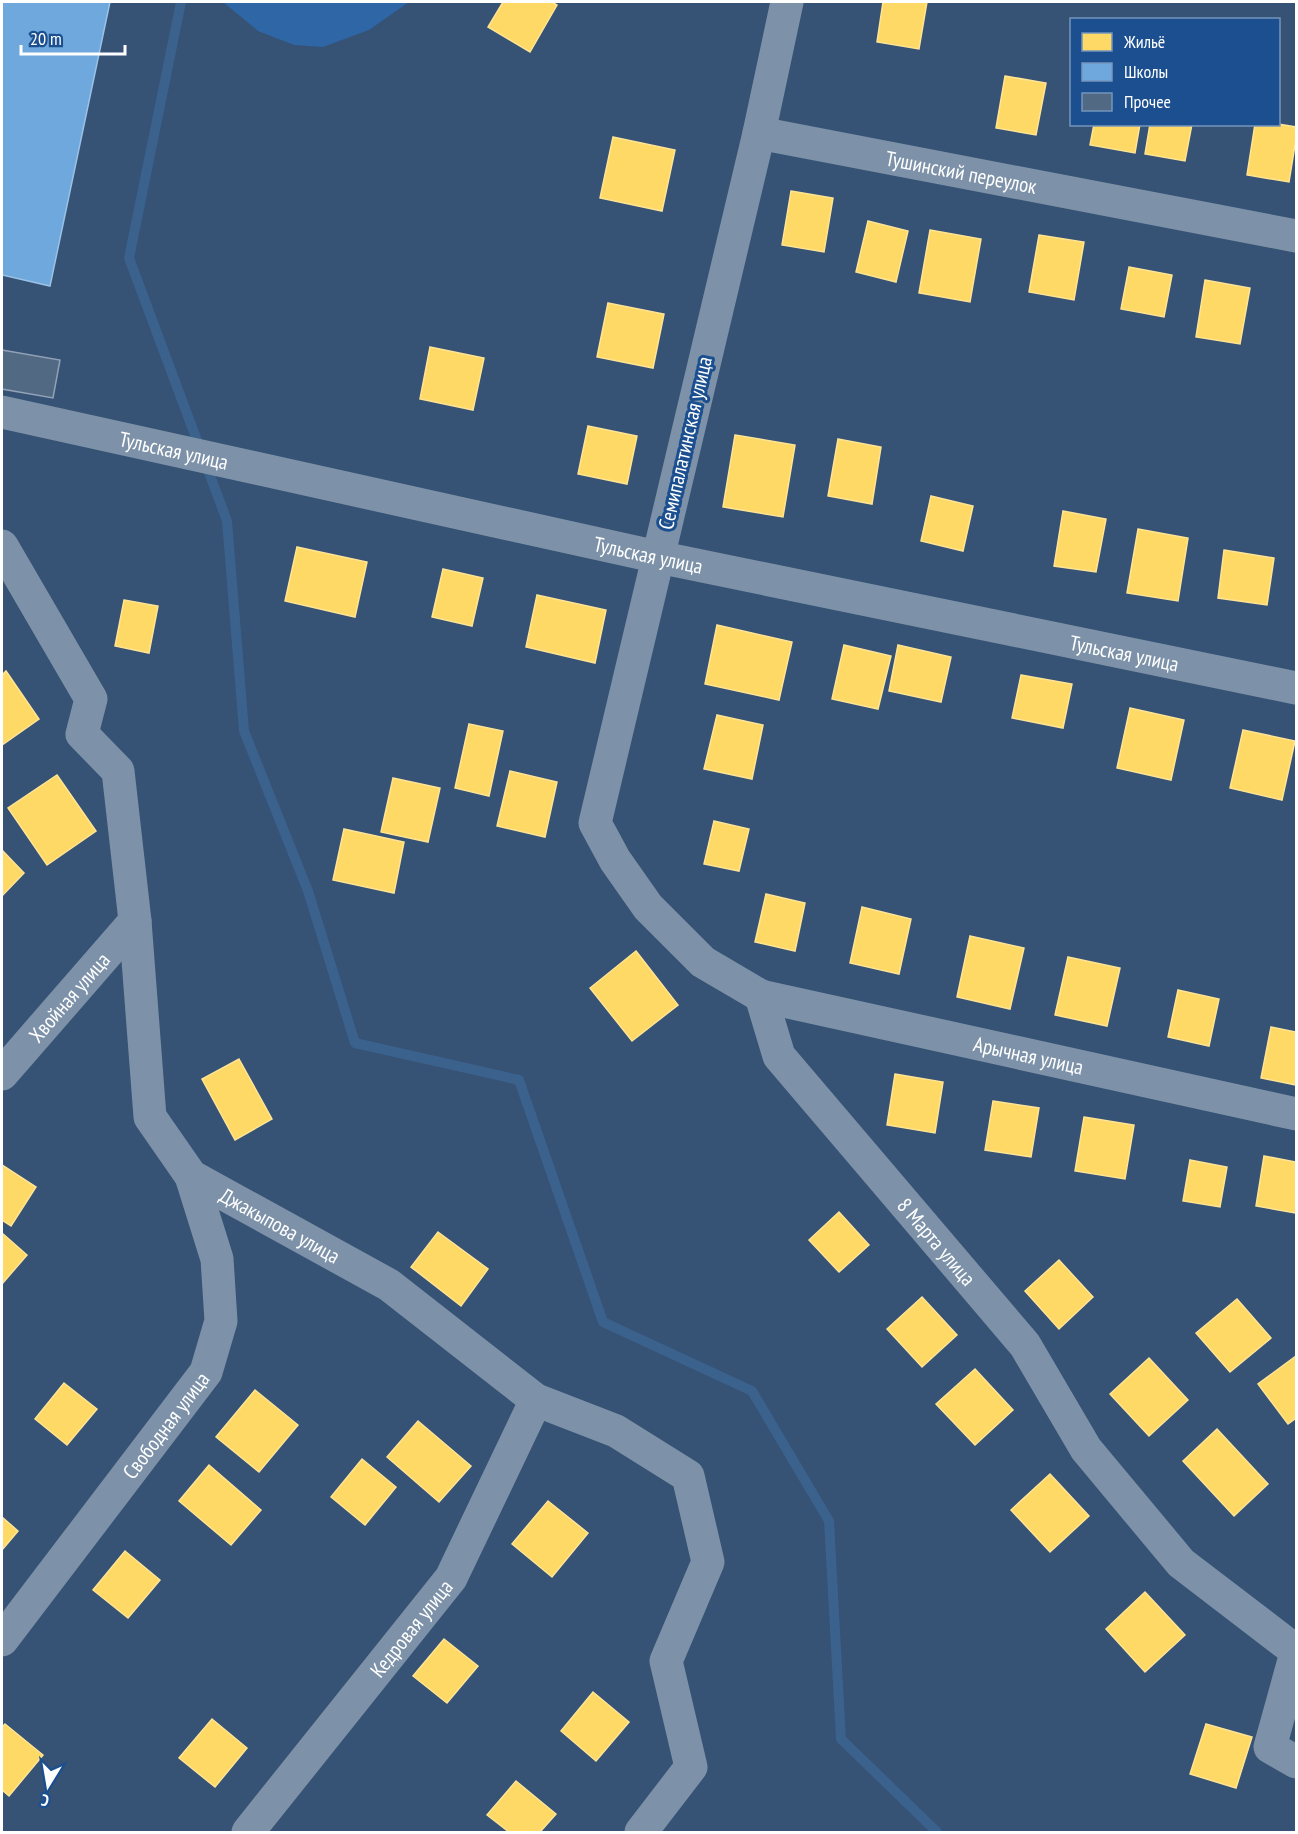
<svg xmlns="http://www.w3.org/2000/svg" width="1298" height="1834" font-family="'PT Sans Narrow',sans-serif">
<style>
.green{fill:#2f66a5}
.homes{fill:#ffd966;stroke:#ffe494;stroke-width:1.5}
.schools{fill:#6fa8dc;stroke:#9ac2e6;stroke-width:1.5}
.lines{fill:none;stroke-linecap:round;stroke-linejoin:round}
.stream{stroke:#3b618d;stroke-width:10}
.building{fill:#526984;stroke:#92a2b6;stroke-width:1.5}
.minor{stroke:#7d92a8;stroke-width:33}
.labels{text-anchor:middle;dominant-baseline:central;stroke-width:6;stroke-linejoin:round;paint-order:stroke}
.street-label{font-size:21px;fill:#fff;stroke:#1b4f8f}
</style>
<rect width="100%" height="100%" fill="#365274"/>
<path class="green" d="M223,2H409L369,30L323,47L294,45L258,31Z"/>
<g class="homes">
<path d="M503,2H552L557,5L530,52L488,27Z"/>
<path d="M883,2H927L919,49L877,42Z"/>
<path d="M1005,76L1046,83L1036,135L996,128Z"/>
<path d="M1094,124H1140L1135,153L1090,145Z"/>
<path d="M1150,124H1192L1185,161L1145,154Z"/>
<path d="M1255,124H1278L1296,127V139L1289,182L1247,175Z"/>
<path d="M613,137L675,150L662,211L600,198Z"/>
<path d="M791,191L833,198L824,252L782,245Z"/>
<path d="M868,221L908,231L896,282L856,272Z"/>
<path d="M930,230L981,239L970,302L919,293Z"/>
<path d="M1039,235L1084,242L1074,300L1029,292Z"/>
<path d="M1129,267L1172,275L1164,317L1121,309Z"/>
<path d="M1205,280L1250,288L1240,344L1196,337Z"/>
<path d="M608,303L664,314L653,368L597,357Z"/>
<path d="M430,347L484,358L473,410L420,399Z"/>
<path d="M588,426L637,436L627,484L578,474Z"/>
<path d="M735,435L795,445L783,517L723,507Z"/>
<path d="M838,439L881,447L872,504L828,496Z"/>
<path d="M931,496L973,506L963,551L921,541Z"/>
<path d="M1063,511L1106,519L1096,572L1054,566Z"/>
<path d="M1138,529L1188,538L1178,601L1127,593Z"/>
<path d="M297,547L367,562L355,617L285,601Z"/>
<path d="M1224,550L1274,558L1267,605L1218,598Z"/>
<path d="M443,569L483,578L472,626L432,617Z"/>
<path d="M537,595L606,610L595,663L526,647Z"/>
<path d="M124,600L158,606L149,653L115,646Z"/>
<path d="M717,625L792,642L779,700L705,684Z"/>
<path d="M844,645L891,656L878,709L832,699Z"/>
<path d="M898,645L951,657L941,702L889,691Z"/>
<path d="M6,671L39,719L2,745V675Z"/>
<path d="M1021,675L1072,684L1063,728L1012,718Z"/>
<path d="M1130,708L1184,720L1171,780L1117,768Z"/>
<path d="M717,715L763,725L752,779L704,769Z"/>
<path d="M469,724L503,731L489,796L455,788Z"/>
<path d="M1243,730L1295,741L1282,800L1230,788Z"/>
<path d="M510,771L557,782L545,837L497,826Z"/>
<path d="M57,775L96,831L47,865L8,808Z"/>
<path d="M393,778L440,788L428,842L381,832Z"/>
<path d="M714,821L749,829L739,871L704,864Z"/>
<path d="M344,829L404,842L394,893L333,880Z"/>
<path d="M2,850L24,873L2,896Z"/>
<path d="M766,894L805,903L795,951L755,942Z"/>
<path d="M862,907L911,919L899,974L850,963Z"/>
<path d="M970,936L1024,948L1010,1009L957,997Z"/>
<path d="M636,951L678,1005L632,1041L590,988Z"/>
<path d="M1068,957L1120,968L1107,1026L1055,1015Z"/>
<path d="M1178,990L1219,999L1209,1046L1168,1037Z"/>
<path d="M1271,1027L1296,1032V1085L1261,1078Z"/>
<path d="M239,1059L272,1119L235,1140L202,1079Z"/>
<path d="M895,1074L943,1082L935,1133L887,1125Z"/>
<path d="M993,1101L1039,1108L1031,1157L985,1150Z"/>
<path d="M1084,1117L1134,1125L1125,1179L1075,1171Z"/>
<path d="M1264,1156L1296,1162V1213L1256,1206Z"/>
<path d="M1190,1160L1227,1167L1220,1207L1183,1201Z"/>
<path d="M2,1165L36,1187L11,1226L2,1220Z"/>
<path d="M839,1212L869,1245L839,1272L809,1240Z"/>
<path d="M438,1232L488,1269L461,1306L411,1267Z"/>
<path d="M2,1233L27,1255L2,1284Z"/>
<path d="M1059,1260L1093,1297L1059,1329L1025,1291Z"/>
<path d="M922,1297L957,1335L922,1367L887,1329Z"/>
<path d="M1237,1299L1271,1338L1230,1372L1196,1333Z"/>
<path d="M1296,1356V1418L1288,1424L1258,1384Z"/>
<path d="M1149,1358L1188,1400L1149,1436L1110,1394Z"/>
<path d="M975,1369L1013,1410L975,1445L936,1404Z"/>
<path d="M64,1383L97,1409L67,1445L35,1419Z"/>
<path d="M255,1390L298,1425L259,1472L216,1437Z"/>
<path d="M418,1421L471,1466L439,1502L387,1457Z"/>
<path d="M1217,1429L1268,1484L1234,1516L1183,1461Z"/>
<path d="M362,1459L396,1487L365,1525L331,1497Z"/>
<path d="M209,1465L261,1510L231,1545L179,1501Z"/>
<path d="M1050,1474L1089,1516L1050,1552L1011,1510Z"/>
<path d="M548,1501L588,1533L552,1577L512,1544Z"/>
<path d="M2,1517L18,1531L2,1550Z"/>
<path d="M125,1551L160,1580L128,1618L93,1590Z"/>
<path d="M1145,1592L1185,1635L1145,1672L1106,1629Z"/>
<path d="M444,1639L478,1666L447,1703L413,1676Z"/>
<path d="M593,1692L629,1722L596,1761L561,1731Z"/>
<path d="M212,1719L247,1748L215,1787L179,1758Z"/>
<path d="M5,1724L43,1755L9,1796L2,1790V1727Z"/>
<path d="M1206,1724L1252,1737L1236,1788L1190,1774Z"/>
<path d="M516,1781L556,1814L540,1832H509L487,1815Z"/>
</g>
<path class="schools" d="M2,2H110L50,286L2,275Z"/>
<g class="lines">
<path class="stream" d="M181,2L129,258L227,521L244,731L308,891L355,1043L519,1080L603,1322L752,1391L829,1521L841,1739L937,1832"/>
</g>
<path class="building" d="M2,350L60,360L53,398L2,389Z"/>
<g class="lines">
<g class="minor">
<path id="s1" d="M787,2L759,133L1296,236"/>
<path id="s2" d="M759,133L595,823L615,860L648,907L703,962L761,996L779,1056L1025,1345L1086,1449L1181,1563L1296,1651"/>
<path id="s3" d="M2,412L658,557L1296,688"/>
<path id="s4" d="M2,546L91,699L82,734L118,771L135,921L150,1117L191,1176L389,1285L536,1400L616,1431L688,1476L708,1562L666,1661L691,1767L641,1832"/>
<path id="s5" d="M761,996L1296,1114"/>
<path id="s6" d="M2,1074L135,921"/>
<path id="s7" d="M2,1640L206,1372L221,1321L217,1259L191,1176"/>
<path d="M1296,1653L1270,1747L1296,1762"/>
<path id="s8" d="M248,1832L451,1578L536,1400"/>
</g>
</g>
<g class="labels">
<g class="street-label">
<text stroke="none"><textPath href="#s1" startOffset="340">Тушинский переулок</textPath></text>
<text transform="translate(685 443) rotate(-77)">Семипалатинская улица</text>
<text stroke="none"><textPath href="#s3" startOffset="176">Тульская улица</textPath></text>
<text stroke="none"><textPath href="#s3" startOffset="662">Тульская улица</textPath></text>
<text stroke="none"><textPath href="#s3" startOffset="1148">Тульская улица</textPath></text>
<text stroke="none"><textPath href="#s6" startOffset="102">Хвойная улица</textPath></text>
<text stroke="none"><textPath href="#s5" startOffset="274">Арычная улица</textPath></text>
<text stroke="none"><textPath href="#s4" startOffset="786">Джакыпова улица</textPath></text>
<text stroke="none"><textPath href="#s2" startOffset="1260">8 Марта улица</textPath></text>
<text stroke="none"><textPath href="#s7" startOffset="270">Свободная улица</textPath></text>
<text stroke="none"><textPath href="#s8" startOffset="261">Кедровая улица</textPath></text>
</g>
</g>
<rect width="1298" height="1834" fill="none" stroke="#ffffff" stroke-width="6"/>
<rect x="1070" y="18" width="210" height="108" fill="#1b4f8f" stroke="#7695bc" stroke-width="1.5"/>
<rect x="1082" y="33" width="30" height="18" fill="#ffd966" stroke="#7695bc" stroke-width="1.5"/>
<text x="1124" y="48" font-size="18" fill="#ffffff">Жильё</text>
<rect x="1082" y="63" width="30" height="18" fill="#6fa8dc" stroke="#7695bc" stroke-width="1.5"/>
<text x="1124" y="78" font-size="18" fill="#ffffff">Школы</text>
<rect x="1082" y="93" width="30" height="18" fill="#526984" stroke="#7695bc" stroke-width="1.5"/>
<text x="1124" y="108" font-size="18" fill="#ffffff">Прочее</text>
<g transform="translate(48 1786) rotate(191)" stroke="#1b4f8f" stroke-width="4.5" paint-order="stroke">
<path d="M0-4.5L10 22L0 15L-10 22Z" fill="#ffffff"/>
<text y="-9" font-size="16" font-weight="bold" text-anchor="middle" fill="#ffffff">С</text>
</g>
<path d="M21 45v9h104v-9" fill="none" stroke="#ffffff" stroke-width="3"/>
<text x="30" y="45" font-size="18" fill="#ffffff" stroke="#1b4f8f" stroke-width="4.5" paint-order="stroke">20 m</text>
</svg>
